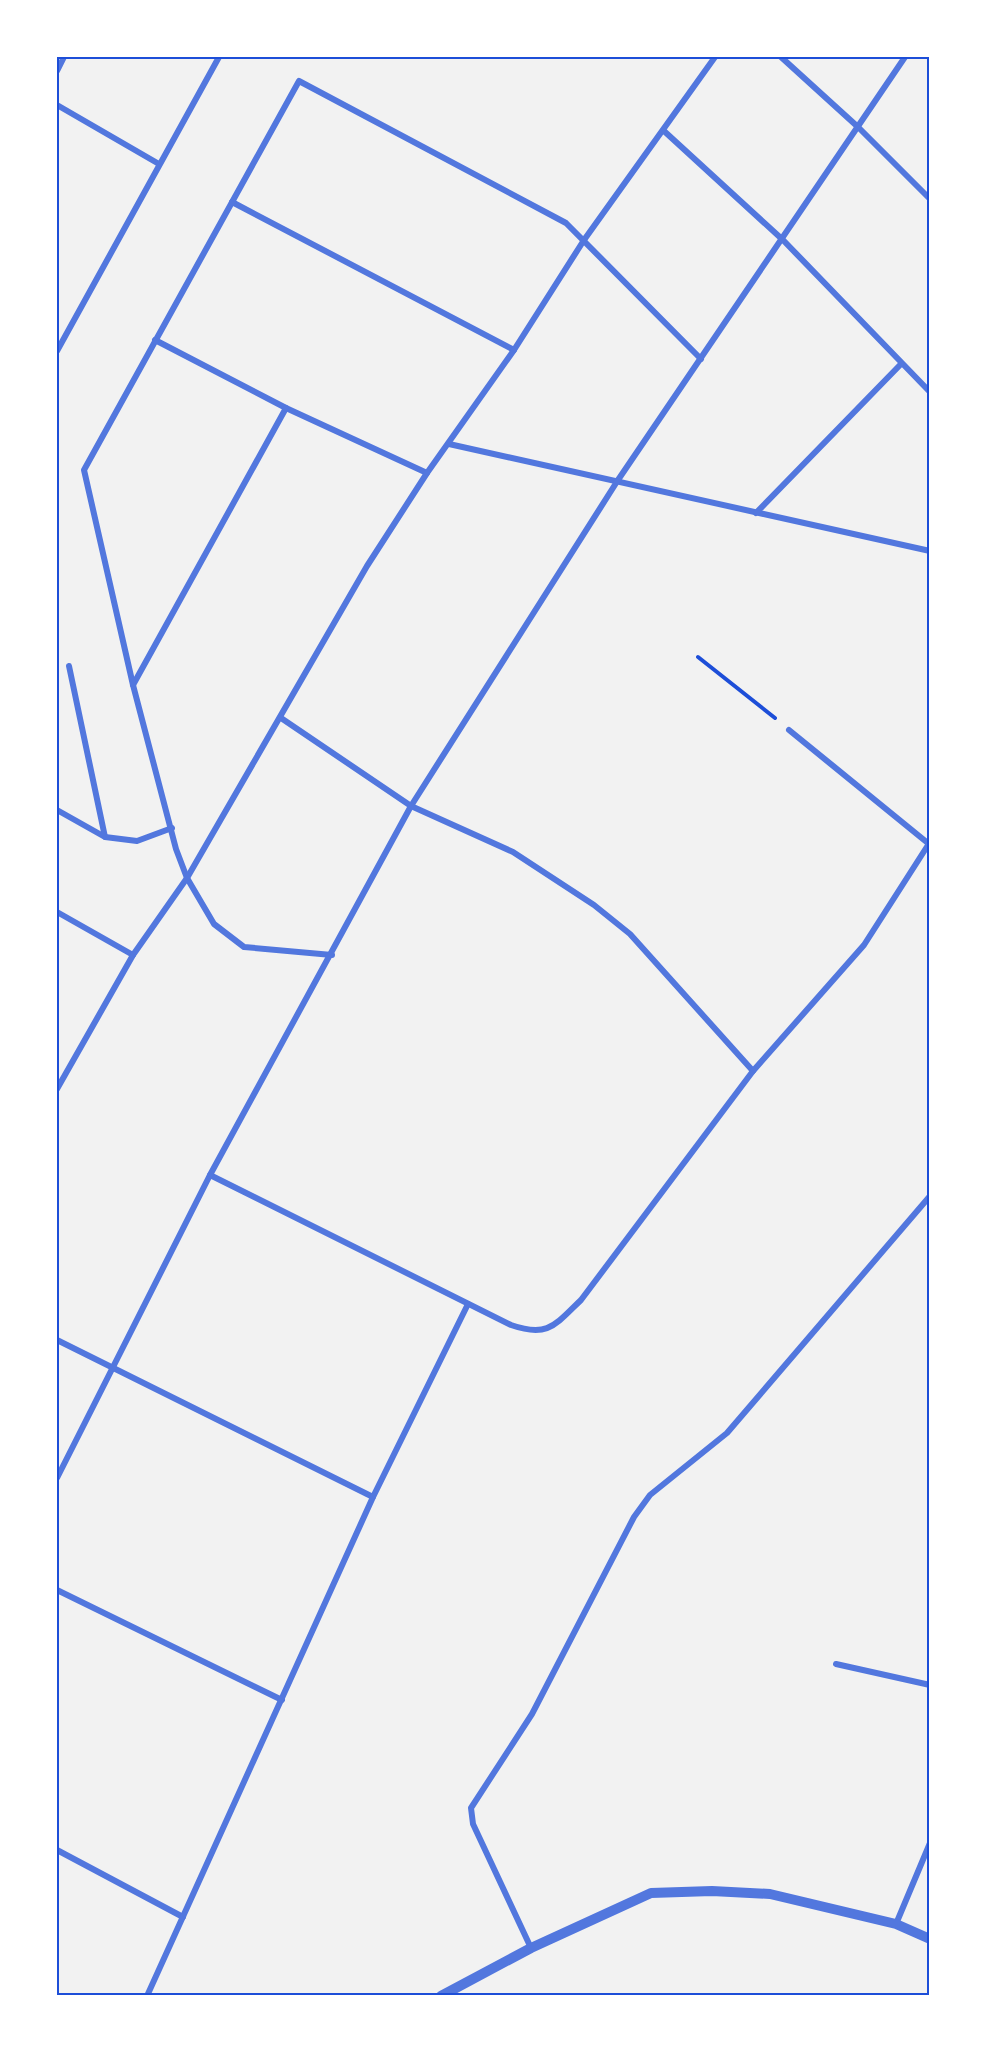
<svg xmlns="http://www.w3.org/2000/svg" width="987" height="2053" font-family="Commissioner,sans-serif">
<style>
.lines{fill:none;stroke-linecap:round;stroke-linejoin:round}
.path{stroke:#1d4ed8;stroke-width:4}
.minor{stroke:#5277de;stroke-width:6}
.tertiary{stroke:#5277de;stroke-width:10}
.neatline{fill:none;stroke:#1d4ed8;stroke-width:2}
</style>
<rect width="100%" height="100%" fill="#f2f2f2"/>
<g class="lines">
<path class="path" d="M698,657L775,718"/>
<g class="minor">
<path d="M781,57L858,127L930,199"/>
<path d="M57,71L64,57"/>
<path d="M57,105L159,164"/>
<path d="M664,131L783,240L930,392"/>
<path d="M232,202L514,350"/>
<path d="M155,340L286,408L427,473"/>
<path d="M57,351L219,57"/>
<path d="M449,444L930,551"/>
<path d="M756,513L901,364"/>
<path d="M69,666L105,837"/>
<path d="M133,685L286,408"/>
<path d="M281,718L411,806L513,852L594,905L630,934L753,1071"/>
<path d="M789,730L929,844"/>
<path d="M57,810L105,837L137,841L172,828"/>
<path d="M57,912L133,955"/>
<path d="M332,955L244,947L214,924L187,878L176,849L133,685L84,470L299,81L566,223L701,359"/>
<path d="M57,1089L133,955L187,878L367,566L427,473L514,350L584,240L715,57"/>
<path d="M210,1175L511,1325C548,1338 555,1325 581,1300L753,1071L864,945L930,842"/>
<path d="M57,1340L373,1497"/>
<path d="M57,1478L210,1175L411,806L618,480L905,57"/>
<path d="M57,1590L282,1700"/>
<path d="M836,1664L930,1685"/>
<path d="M57,1850L183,1917"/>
<path d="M896,1924L930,1843"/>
<path d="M531,1948L473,1824L471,1808L532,1714L634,1517L650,1495L727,1433L930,1196"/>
<path d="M147,1996L373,1497L468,1304"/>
</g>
<path class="tertiary" d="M441,1996L531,1948L651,1893L712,1891L770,1894L896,1924L930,1939"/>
</g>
<rect width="987" height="2053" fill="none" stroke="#ffffff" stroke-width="117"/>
<rect x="58" y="58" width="870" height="1936" class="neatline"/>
</svg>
